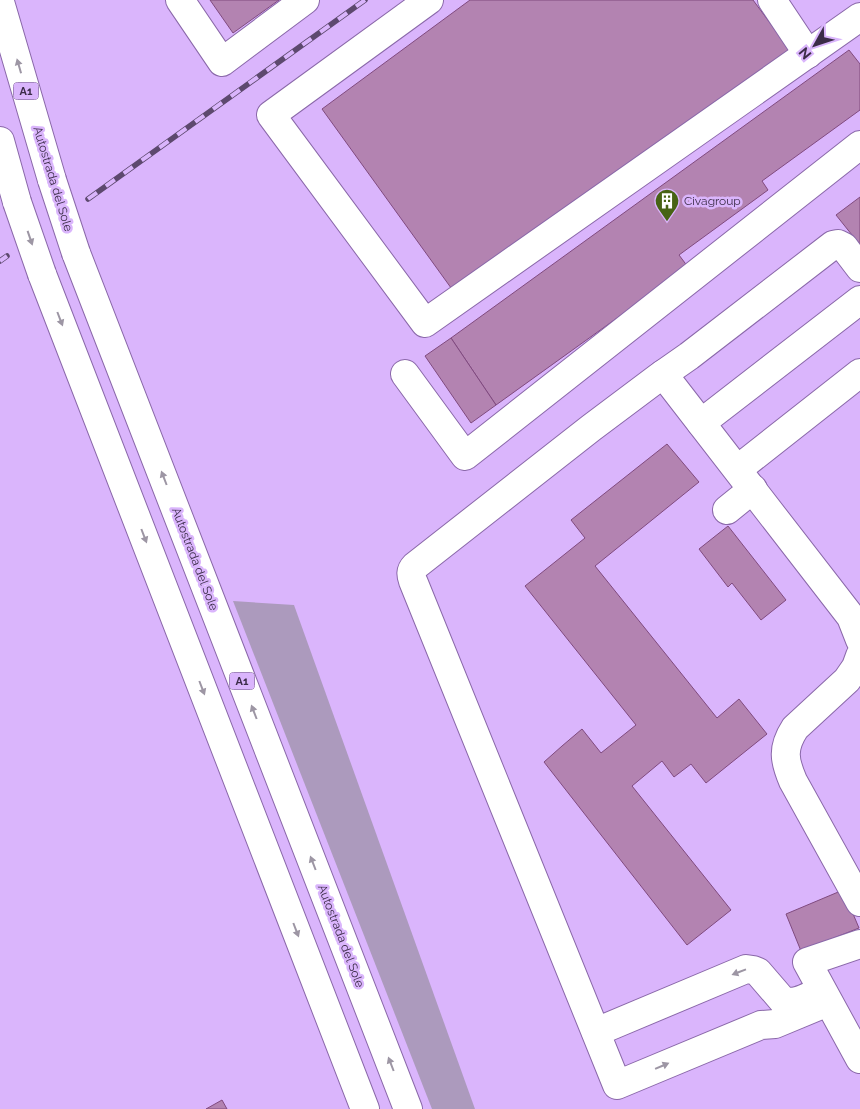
<svg xmlns="http://www.w3.org/2000/svg" width="860" height="1109" font-family="Raleway,sans-serif">
<style>
.green{fill:#ac9abd}
.building{fill:#b383b1;stroke:#804a7f}
.lines{fill:none;stroke-linecap:round;stroke-linejoin:round}
.minor-casing{stroke:#8a68a9;stroke-width:30}
.highway-casing{stroke:#8a68a9;stroke-width:30}
.minor{stroke:#fff;stroke-width:28}
.highway{stroke:#fff;stroke-width:28}
.rail-casing{stroke:#5d496e;stroke-width:5.5}
.rail{stroke:#dab5fc;stroke-width:4;stroke-dasharray:11;stroke-linecap:butt}
.highway-bridge-casing{stroke:#8a68a9;stroke-width:30;stroke-linecap:butt}
.highway-bridge{stroke:#fff;stroke-width:28}
.oneway{fill:#9d96a4}
.labels{text-anchor:middle;dominant-baseline:central;stroke-width:5;stroke-linejoin:round;paint-order:stroke}
.shield{fill:#dab5fc;stroke:#6b557e;stroke-width:1}
.shield-label{font-size:11px;font-weight:bold;fill:#3b2c48}
.street-label{font-size:12px;fill:#3b2c48;stroke:#dab5fc}
.poi-label{font-size:12px;fill:#3b2c48;stroke:#dab5fc;text-anchor:start}
</style>
<rect width="100%" height="100%" fill="#dab5fc"/>
<path class="green" d="M233,601L294,605L475,1109H432Z"/>
<g class="building">
<path d="M210,0H279L233,33Z"/>
<path d="M470,0H753L790,50L454,292L322,109Z"/>
<path d="M849,50L860,64V110L762,181L768,190L679,255L688,267L496,405L451,338Z"/>
<path d="M860,197V245L836,215Z"/>
<path d="M451,338L496,405L471,423L425,356Z"/>
<path d="M667,444L699,482L595,566L717,718L739,699L767,734L706,783L691,764L674,777L662,761L632,786L731,910L687,945L544,762L562,746L582,729L601,753L636,725L525,586L585,538L571,520Z"/>
<path d="M728,526L786,600L761,620L732,583L728,587L699,549Z"/>
<path d="M843,890L859,928L801,951L786,914Z"/>
<path d="M222,1100L227,1109H206Z"/>
</g>
<g class="lines">
<defs>
<g id="minor">
<path d="M180,0L222,62L305,0"/>
<path d="M429,0L271,115L425,323L860,17"/>
<path d="M772,0L808,54"/>
<path d="M405,374L465,456L860,145"/>
<path d="M663,374L851,617L860,640"/>
<path d="M701,423L860,300"/>
<path d="M738,469L860,373"/>
<path d="M727,510L753,489"/>
<path d="M860,656L856,667L847,680L795,728C782,748 784,760 793,781L860,902"/>
<path d="M860,944L807,962L860,1059"/>
<path d="M828,1002L775,1024L761,1025L617,1085L413,581C411,575 410,571 415,566L591,428L659,377L689,356L833,245L838,244L844,247L860,268"/>
<path d="M596,1032L746,969L753,970L758,972L783,1001C796,1004 805,998 816,993"/>
</g>
<g id="highway">
<path d="M0,2L52,180"/>
<path d="M0,141L17,202"/>
<path d="M76,253L408,1109"/>
<path d="M42,274L365,1109"/>
</g>
</defs>
<use href="#minor" class="minor-casing"/>
<use href="#highway" class="highway-casing"/>
<use href="#minor" class="minor"/>
<use href="#highway" class="highway"/>
<defs>
<g id="rail">
<path d="M88,199L365,0"/>
<path d="M0,261L7,256"/>
</g>
</defs>
<use href="#rail" class="rail-casing"/>
<use href="#rail" class="rail"/>
<defs>
<g id="highway-bridge">
<path d="M52,180L76,253"/>
<path d="M17,202L42,274"/>
</g>
</defs>
<use href="#highway-bridge" class="highway-bridge-casing"/>
<use href="#highway-bridge" class="highway-bridge"/>
</g>
<defs><path id="oneway-solid" d="M-6-.8H1V-3.2L6.5 0L1 3.2V.8H-6Z" transform="scale(1.25)"/></defs>
<g class="oneway">
<use href="#oneway-solid" transform="translate(19 66) rotate(-106)"/>
<use href="#oneway-solid" transform="translate(30 238) rotate(71)"/>
<use href="#oneway-solid" transform="translate(60 319) rotate(69)"/>
<use href="#oneway-solid" transform="translate(164 478) rotate(-111)"/>
<use href="#oneway-solid" transform="translate(144 536) rotate(69)"/>
<use href="#oneway-solid" transform="translate(202 688) rotate(69)"/>
<use href="#oneway-solid" transform="translate(254 712) rotate(-111)"/>
<use href="#oneway-solid" transform="translate(313 863) rotate(-111)"/>
<use href="#oneway-solid" transform="translate(296 930) rotate(69)"/>
<use href="#oneway-solid" transform="translate(739 972) rotate(159)"/>
<use href="#oneway-solid" transform="translate(391 1064) rotate(-111)"/>
<use href="#oneway-solid" transform="translate(662 1066) rotate(-23)"/>
</g>
<defs>
<symbol id="building-pin" viewBox="-11 -11 22 30"><path d="M0 17L-7.5 6A9.5 9.5 0 1 1 7.5 6Z" fill="#476315" stroke="#dab5fc"/><path d="M-4-6H4V6H1V3H-1V6H-4ZM-2.5-4.3h1.7v1.8h-1.7ZM.8-4.3h1.7v1.8H.8ZM-2.5-1h1.7V.8h-1.7ZM.8-1h1.7V.8H.8Z" fill="#fff"/></symbol>
</defs>
<g fill-rule="evenodd">
<use href="#building-pin" x="653" y="187" width="28" height="38"/>
</g>
<g class="labels">
<g class="shield">
<rect x="13.5" y="82.5" width="25" height="17" rx="4"/>
<rect x="229.5" y="672.5" width="25" height="17" rx="4"/>
</g>
<g class="shield-label">
<text x="26" y="91">A1</text>
<text x="242" y="681">A1</text>
</g>
<g class="street-label">
<text transform="translate(53 179) rotate(73)">Autostrada del Sole</text>
<text transform="translate(195 559) rotate(69)">Autostrada del Sole</text>
<text transform="translate(341 936) rotate(69)">Autostrada del Sole</text>
</g>
<g class="poi-label">
<text x="684" y="201">Civagroup</text>
</g>
</g>
<g transform="translate(815 45) rotate(230)" stroke="#dab5fc" stroke-width="4" paint-order="stroke">
<path d="M0-4L9 19L0 12L-9 19Z" fill="#3b2c48"/>
<text y="-8" font-size="14" font-weight="bold" text-anchor="middle" fill="#3b2c48">N</text>
</g>
</svg>
